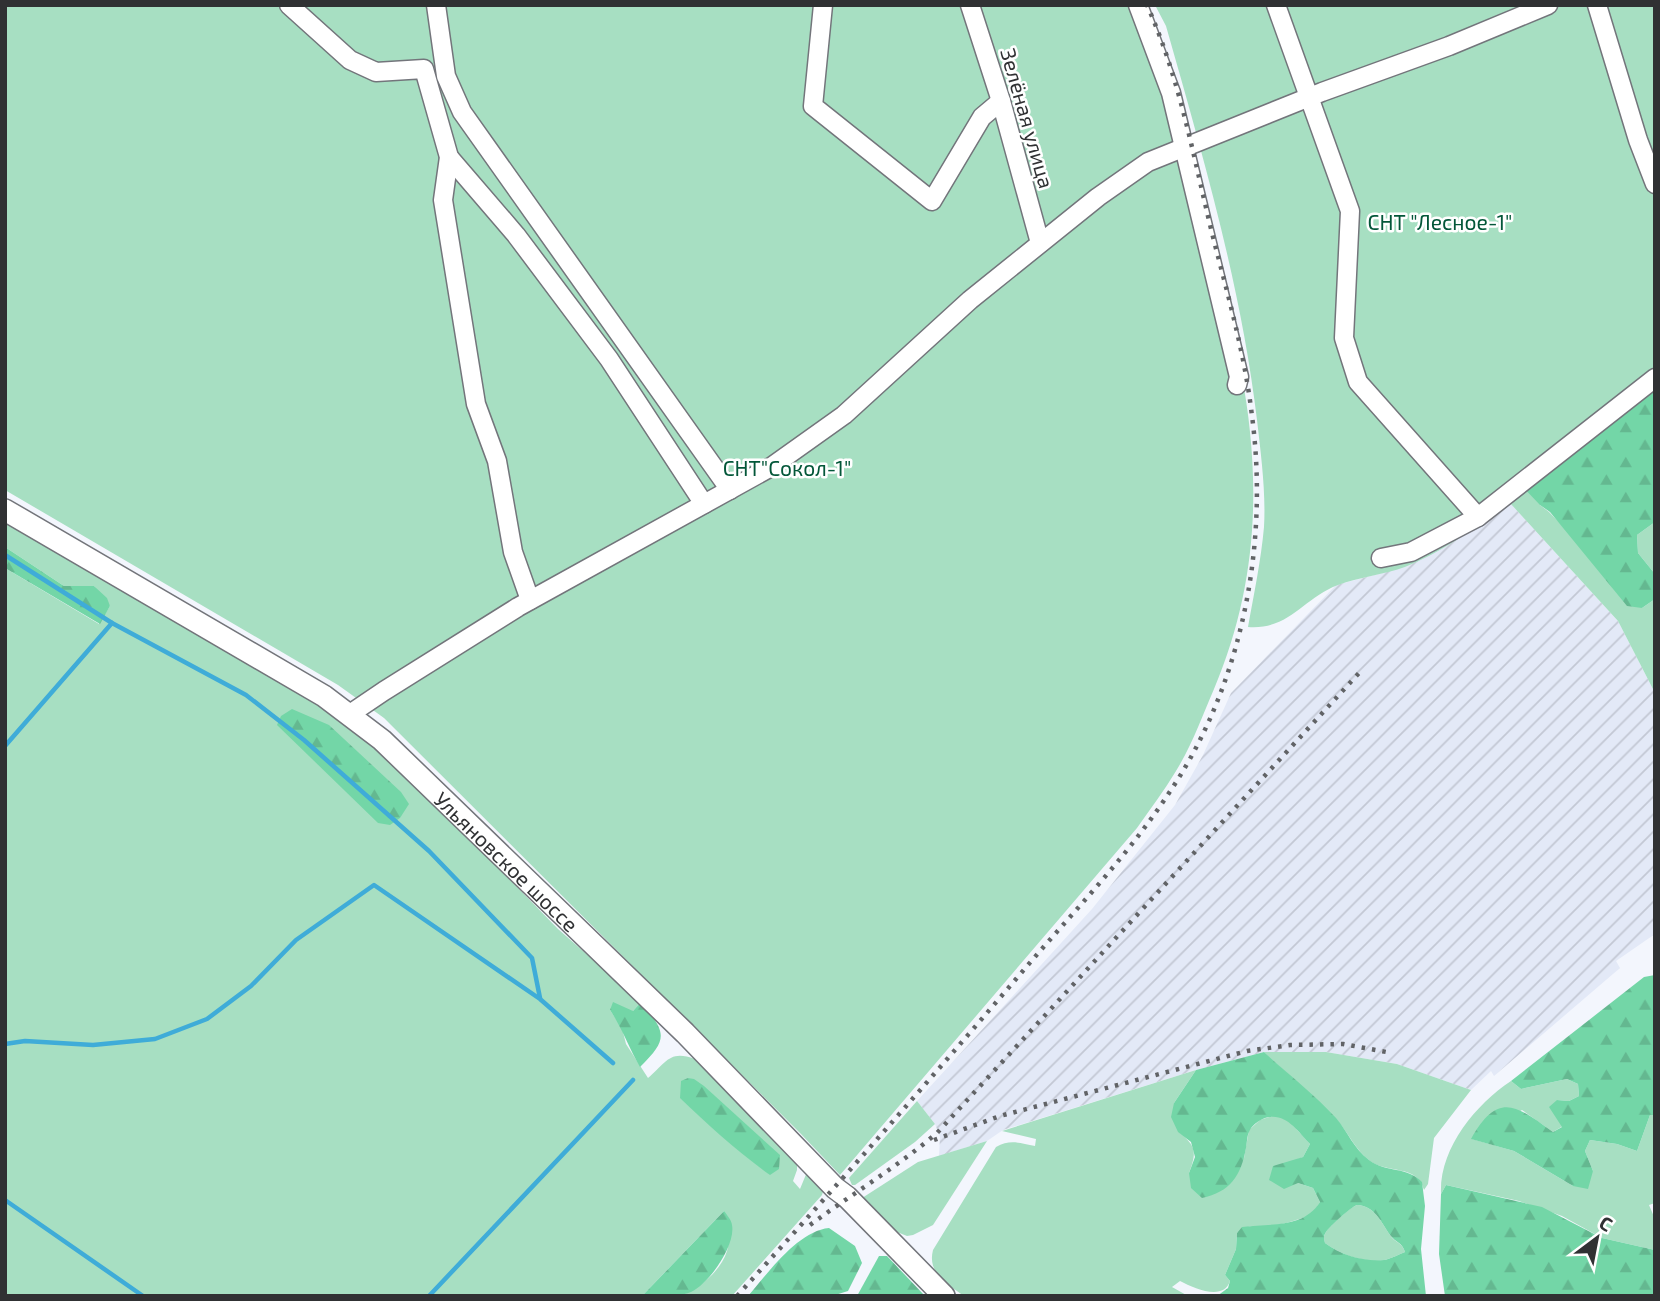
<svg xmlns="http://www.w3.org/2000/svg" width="1660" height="1301" font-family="'Exo 2',sans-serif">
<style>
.industrial{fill:url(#industrial-furrows)}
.green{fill:#a7dfc2}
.forest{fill:url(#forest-firs);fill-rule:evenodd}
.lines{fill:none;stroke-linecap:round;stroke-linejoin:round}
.stream{stroke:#3facd8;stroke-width:4.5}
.minor-casing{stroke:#73757b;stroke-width:21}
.major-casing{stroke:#73757b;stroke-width:24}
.minor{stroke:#fff;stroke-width:18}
.major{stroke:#fff;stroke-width:21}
.rail{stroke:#616366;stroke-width:4.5;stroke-dasharray:3.5 7;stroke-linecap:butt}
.labels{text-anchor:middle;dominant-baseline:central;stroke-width:5;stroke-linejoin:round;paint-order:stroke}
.street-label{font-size:21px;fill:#303133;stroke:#fff}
.park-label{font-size:21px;fill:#035739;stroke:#fff}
</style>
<defs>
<pattern id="industrial-furrows" width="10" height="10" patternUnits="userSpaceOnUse" patternTransform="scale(1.75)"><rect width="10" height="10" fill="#e3e9f7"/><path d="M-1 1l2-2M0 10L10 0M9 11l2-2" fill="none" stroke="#c3c8d4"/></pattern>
<pattern id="forest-firs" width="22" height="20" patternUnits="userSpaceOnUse" patternTransform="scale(1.75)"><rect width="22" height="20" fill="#73d6a7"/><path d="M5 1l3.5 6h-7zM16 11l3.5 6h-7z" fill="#64b890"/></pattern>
</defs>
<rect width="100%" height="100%" fill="#f3f6fd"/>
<path class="industrial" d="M1510,503L1618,621L1655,693V934L1616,961L1620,968L1494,1076L1491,1071L1471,1090L1397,1064L1326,1052H1264L1196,1070L1003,1130L987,1141L939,1156L940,1137L935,1124L917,1101L1092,909L1175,805L1203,755L1231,693L1336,585L1405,567L1446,546Z"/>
<g class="green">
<path d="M5,5H1143L1241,371C1262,481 1258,585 1214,689C1202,717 1192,745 1176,771C1164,791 1150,809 1137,828L840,1175L801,1134L384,718L338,685L5,490Z"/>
<path d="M1155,5H1655V389L1540,505L1549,512L1642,608L1655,599V693L1618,621L1510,503C1477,526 1443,552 1405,567C1383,575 1359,577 1338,585C1303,598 1290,630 1248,627C1254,594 1261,560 1264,527C1266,492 1261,455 1257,420C1241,286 1203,156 1166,26Z"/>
<path d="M5,519L326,707L410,777L558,929L641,1002L633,1011L610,1010L622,1028L626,1044L648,1078C666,1063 669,1049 695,1059L797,1163V1170L793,1181L800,1189L807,1172L824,1188L822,1195L732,1296H679C698,1290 721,1271 727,1251C731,1240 725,1222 724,1211L642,1296H5V568L99,624L110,606L94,586H64L5,547Z"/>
<path d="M1655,522V574L1638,553L1637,535Z"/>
<path d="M1264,1052H1326L1397,1064L1471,1090L1434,1138L1428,1184L1424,1190C1417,1164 1388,1174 1370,1161C1355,1150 1349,1133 1336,1119C1314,1095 1288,1075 1264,1052Z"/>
<path d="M1196,1070L1174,1103L1179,1132C1196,1146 1197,1152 1189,1173L1244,1158L1249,1130L1260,1120L1275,1115L1289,1121L1310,1144L1303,1157L1289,1163L1298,1183L1313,1188L1320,1202L1312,1215C1293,1221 1269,1230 1250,1226L1237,1233L1236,1249L1225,1275L1230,1281C1224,1301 1195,1289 1180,1281L1172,1287L1188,1296H964C947,1284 927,1273 933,1250L996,1147C1010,1139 1020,1143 1035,1146L1036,1139L1002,1131Z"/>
<path d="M1567,1079L1578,1084L1579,1096L1569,1101L1557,1100L1563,1126L1553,1132L1522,1110L1472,1139L1514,1151L1573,1186L1593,1171L1585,1151L1590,1140L1617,1144L1637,1151L1650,1115H1655V1203L1649,1205L1655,1219V1250L1602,1238L1562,1216L1519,1201L1446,1185L1441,1194C1439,1149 1475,1105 1511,1081L1521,1089Z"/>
<path d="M917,1101L935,1124L915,1142L855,1185H852L849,1178Z"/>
<path d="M987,1141L933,1225L913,1235L907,1236L892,1230L859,1200L918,1162Z"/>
<path d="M1357,1205C1375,1206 1381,1222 1390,1235C1395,1243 1402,1242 1405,1252C1399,1254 1391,1259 1384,1260C1364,1263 1341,1255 1325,1243C1324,1237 1323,1237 1326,1232C1329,1226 1352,1206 1357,1205Z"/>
</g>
<g class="forest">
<path d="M1655,389V522L1637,535L1638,553L1655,574V599L1642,608L1627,606L1550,512L1540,505L1521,485Z"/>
<path d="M5,547L64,586H94L107,598L110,606L100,624L5,568Z"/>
<path d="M292,709L329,725L401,792L409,804L400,818L390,825L378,823L277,725L281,716Z"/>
<path d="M1655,975V1115H1650L1637,1151L1617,1144L1590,1140L1585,1151L1593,1171L1588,1189L1573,1186L1514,1151L1471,1139C1498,1091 1516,1105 1553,1132L1562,1127L1549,1107L1557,1100L1569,1101L1579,1096L1578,1084L1567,1079L1521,1089L1511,1081L1644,977Z"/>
<path d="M613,1002L633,1011L641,1002C665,1032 670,1038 640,1067C629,1048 622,1028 610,1010Z"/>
<path d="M1264,1052C1288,1074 1314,1094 1336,1118C1348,1132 1354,1149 1369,1160C1386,1173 1407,1166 1422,1182L1425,1206L1421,1249L1426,1296H1217L1228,1288L1230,1281L1225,1275L1236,1249L1237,1233L1242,1227C1270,1223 1303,1229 1320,1202L1313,1188L1298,1183L1284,1189L1269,1180L1273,1166L1303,1157L1310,1144C1297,1131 1286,1112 1265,1118C1259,1120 1251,1126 1249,1132C1247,1136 1247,1143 1246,1148C1241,1176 1230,1192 1202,1198L1191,1188L1189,1173L1195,1157L1191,1142L1178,1132L1171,1117L1174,1103L1196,1070ZM1357,1205C1375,1206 1381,1222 1390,1235C1396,1243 1402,1242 1405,1252C1399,1254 1391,1259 1384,1260C1364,1262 1341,1255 1325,1243C1324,1237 1323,1237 1326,1232C1329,1227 1352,1206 1357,1205Z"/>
<path d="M688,1078L694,1079L704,1086L780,1155L779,1169L770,1175C738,1152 709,1126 680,1098L681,1081Z"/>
<path d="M1446,1185L1542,1207L1602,1238L1655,1250V1296H1445L1439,1254L1441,1194Z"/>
<path d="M724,1211C727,1215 732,1221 732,1225C736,1245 709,1284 691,1292C676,1298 658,1296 642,1296Z"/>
<path d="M829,1228L855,1246L862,1263L848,1291L832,1296H748C768,1273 798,1231 829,1228Z"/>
<path d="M879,1256H887L925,1296H857Z"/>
</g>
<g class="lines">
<g class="stream">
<path d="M5,555L112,623L246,695L304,740L429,851L532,958L540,998"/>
<path d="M5,746L112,623"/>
<path d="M5,1044L25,1041L93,1045L155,1039L207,1019L251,986L296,940L374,885L540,999L613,1063"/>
<path d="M5,1200L143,1296"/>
<path d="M429,1296L633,1080"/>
</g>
<defs>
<g id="minor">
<path d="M289,5L350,60L376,72L424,69L449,157L443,200L476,404L497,461L513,552L530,600"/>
<path d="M436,5L446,76L462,112L730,490"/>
<path d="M823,5L813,106L932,201L982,117L1001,101"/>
<path d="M970,5L1001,101L1040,243"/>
<path d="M1138,5L1171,93L1239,377L1237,385"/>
<path d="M1276,5L1350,211L1344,338L1358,382L1478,517"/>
<path d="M1597,5L1638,140L1655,184"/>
<path d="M449,157L516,235L609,359L704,504"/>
<path d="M1381,558L1411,552L1478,517L1655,378"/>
<path d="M350,714L384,691L518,607L771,467L844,415L970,300L1098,197L1148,162L1322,92L1449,46L1548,5"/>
</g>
<g id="major">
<path id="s1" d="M5,510L324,696L382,740L685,1033L835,1188L847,1197L944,1296"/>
</g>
</defs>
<use href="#minor" class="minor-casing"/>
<use href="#major" class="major-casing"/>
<use href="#minor" class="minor"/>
<use href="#major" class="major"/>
<g class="rail">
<path d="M934,1140L1000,1116L1247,1051L1290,1045L1343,1044L1392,1053"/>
<path d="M810,1225C852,1194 897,1167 937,1133L1359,673"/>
<path d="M737,1296C834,1189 929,1081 1022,972C1072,913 1127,857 1169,793C1242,685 1269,545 1252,416C1245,356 1229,299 1214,241C1194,161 1181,81 1147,5"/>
</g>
</g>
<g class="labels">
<g class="street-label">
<text transform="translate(1028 118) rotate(74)">Зелёная улица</text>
<text stroke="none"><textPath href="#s1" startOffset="616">Ульяновское шоссе</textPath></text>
</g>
<g class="park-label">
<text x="1440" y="221">СНТ "Лесное-1"</text>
<text x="787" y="467">СНТ"Сокол-1"</text>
</g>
</g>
<rect width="1660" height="1301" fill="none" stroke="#303133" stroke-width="14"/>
<g transform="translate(1597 1238) rotate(32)" stroke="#ffffff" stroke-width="5" paint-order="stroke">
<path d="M0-5L12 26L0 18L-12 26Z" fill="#303133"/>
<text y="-10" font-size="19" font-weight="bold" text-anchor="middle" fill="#303133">С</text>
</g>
</svg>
